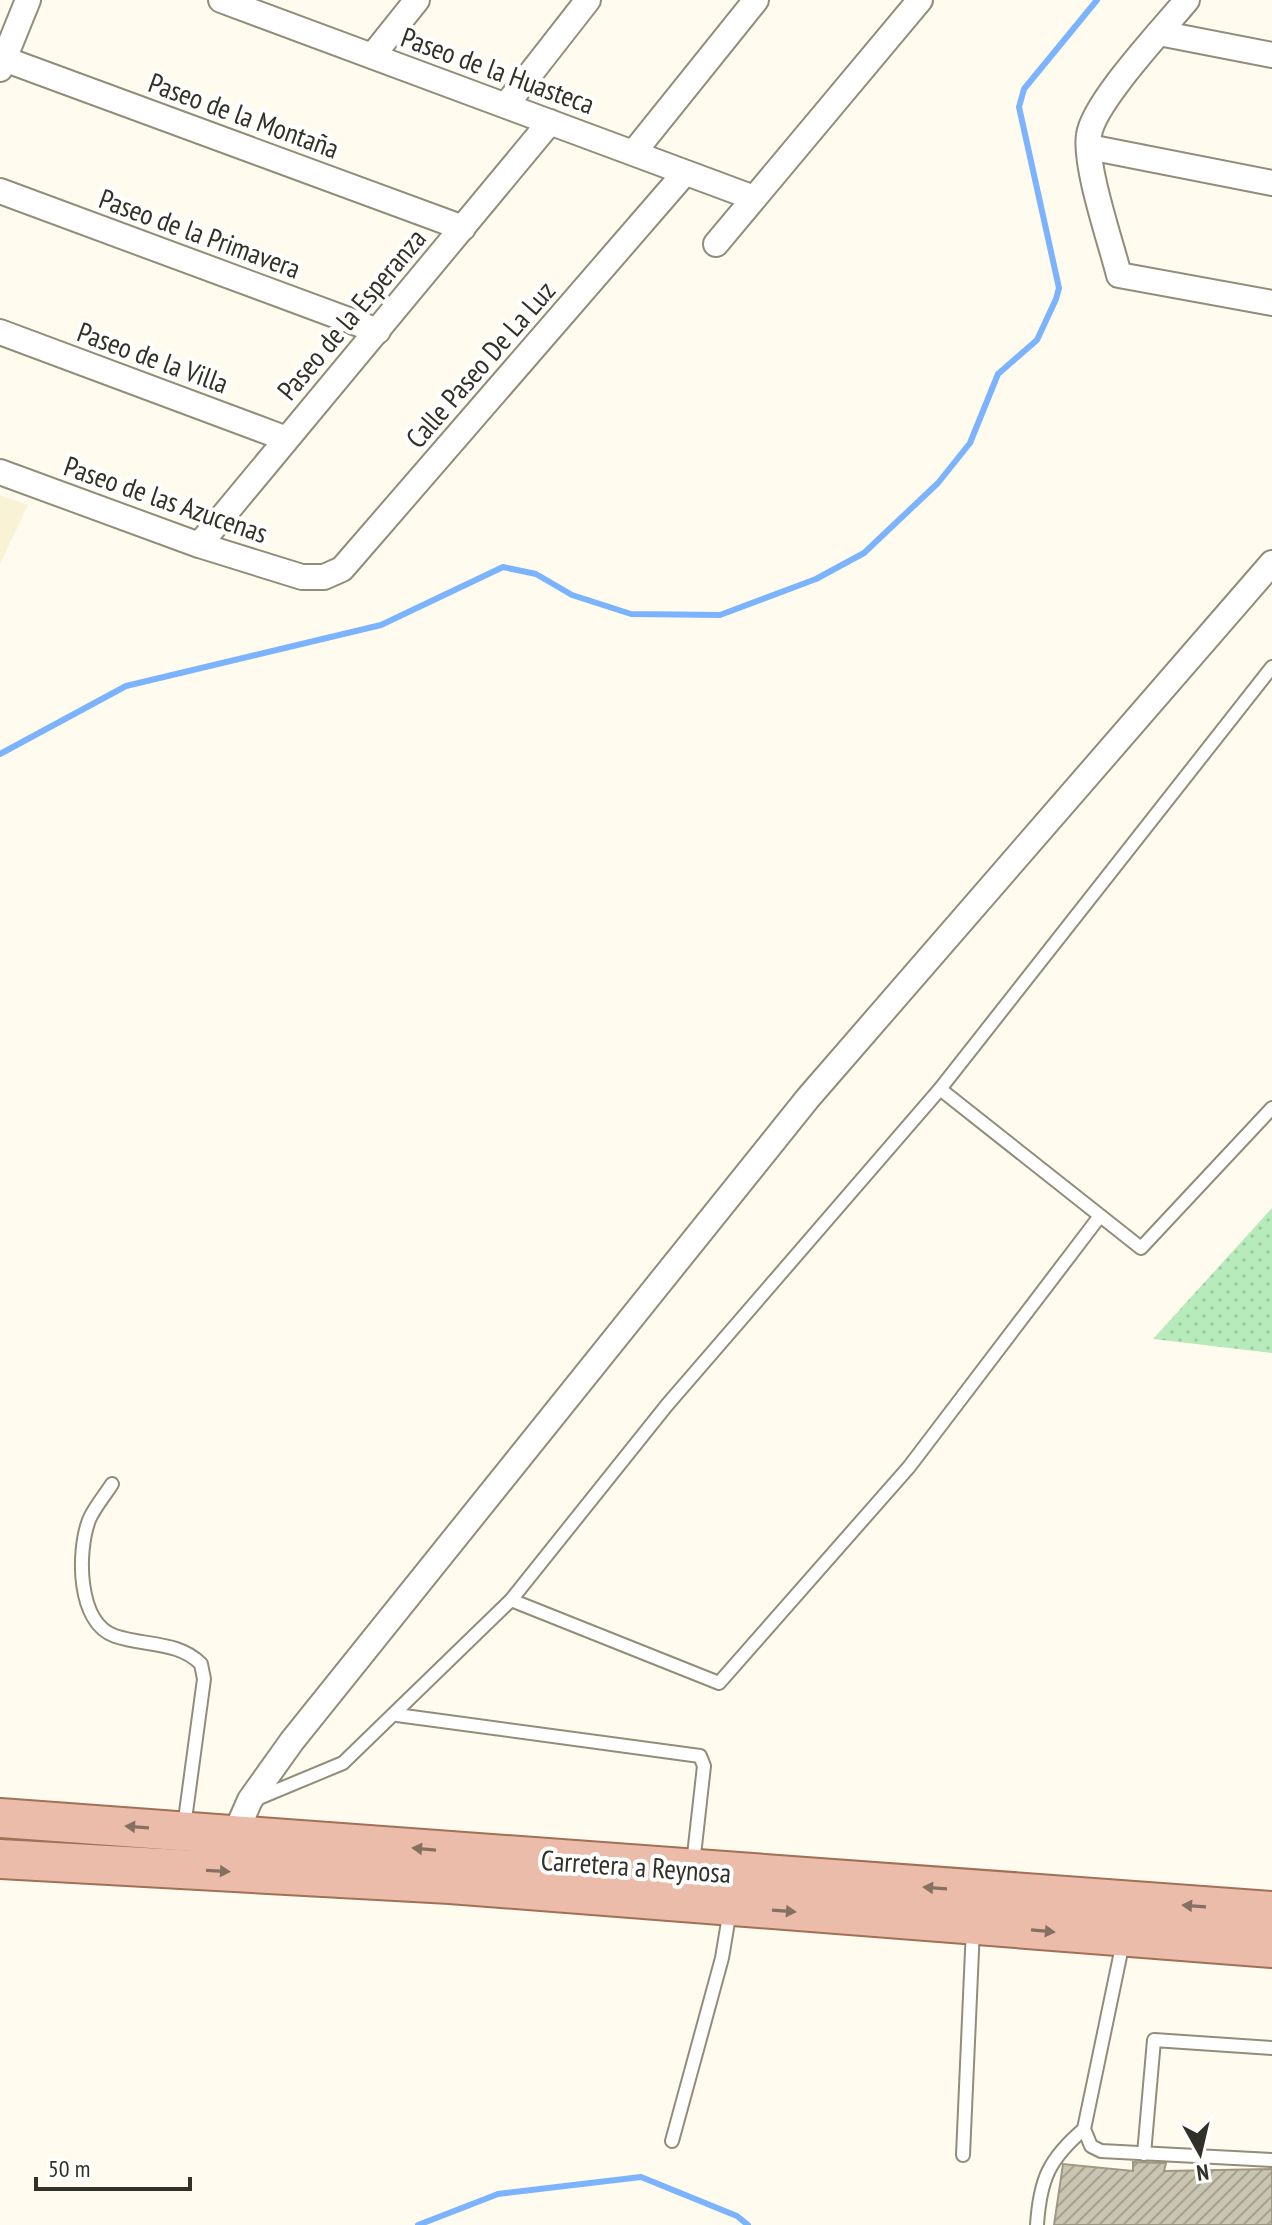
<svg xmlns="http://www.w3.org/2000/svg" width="1272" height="2225" font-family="'PT Sans Narrow',sans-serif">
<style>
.built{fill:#f9f2d5}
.grass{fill:url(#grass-dots)}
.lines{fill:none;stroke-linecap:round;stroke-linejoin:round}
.stream{stroke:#7cb3fe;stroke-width:6}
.building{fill:url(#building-hatch);stroke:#9d9884;stroke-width:2}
.lane-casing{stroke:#928d7a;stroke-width:16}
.street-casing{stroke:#928d7a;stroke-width:28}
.primary-casing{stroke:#a26f57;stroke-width:42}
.lane{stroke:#fff;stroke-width:12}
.street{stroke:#fff;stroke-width:24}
.primary{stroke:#ebbcaa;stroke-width:38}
.oneway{fill:#857062}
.labels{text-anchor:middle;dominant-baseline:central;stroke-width:8;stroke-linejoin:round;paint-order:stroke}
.street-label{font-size:28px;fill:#323128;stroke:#fff}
</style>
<defs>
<pattern id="grass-dots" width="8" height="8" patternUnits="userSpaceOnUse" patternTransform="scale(2)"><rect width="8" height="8" fill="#b7ebbb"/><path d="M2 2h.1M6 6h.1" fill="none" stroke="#9ecaa1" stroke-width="1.8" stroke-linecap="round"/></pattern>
<pattern id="building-hatch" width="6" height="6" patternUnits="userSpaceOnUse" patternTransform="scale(2)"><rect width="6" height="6" fill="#cac5b1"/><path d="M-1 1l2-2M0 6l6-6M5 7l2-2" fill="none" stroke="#a5a190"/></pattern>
</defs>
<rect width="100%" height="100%" fill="#fffcef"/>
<path class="built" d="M0,495L28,505L0,564Z"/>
<path class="grass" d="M1272,1208V1353L1153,1339Z"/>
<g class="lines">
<g class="stream">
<path d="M0,754L126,686L381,625L503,567L536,574L572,595L631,614L720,615L816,579L864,553L938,483L970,443L998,374L1037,340L1056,299L1059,288L1019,107L1024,89L1097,0"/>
<path d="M418,2225L498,2194L641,2177L737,2216L748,2225"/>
</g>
</g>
<path class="building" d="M1133,2162L1166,2163L1164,2171L1272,2169V2225H1054L1063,2164L1133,2171Z"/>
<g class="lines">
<defs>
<g id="lane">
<path d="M940,1089L1141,1248L1272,1108"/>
<path d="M112,1484C105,1495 94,1508 89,1520C77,1552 77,1623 115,1636C144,1646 179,1641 201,1664L204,1679L184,1827"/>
<path d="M511,1600L719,1683L909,1467L1100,1216"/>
<path d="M397,1715L700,1756L704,1766L693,1864"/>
<path d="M254,1800L343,1763L511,1600L667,1405L940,1089L1272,667"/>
<path d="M1123,1942L1084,2129L1091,2146L1101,2151L1272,2160"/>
<path d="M672,2141L722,1958L730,1910"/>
<path d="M1144,2154L1154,2040L1272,2048"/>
<path d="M963,2155L973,1928"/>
<path d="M1037,2225C1040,2179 1049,2159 1084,2129"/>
</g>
<g id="street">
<path d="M221,0L754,198"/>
<path d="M1187,0C1164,28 1093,103 1089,135C1084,165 1111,243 1119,275L1272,303"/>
<path d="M1159,33L1272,55"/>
<path d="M373,55L417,0"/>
<path d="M4,59L463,228"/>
<path d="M0,69L28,0"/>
<path d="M506,105L588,0"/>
<path d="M1089,147L1272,183"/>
<path d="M634,152L756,0"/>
<path d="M0,191L378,331"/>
<path d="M716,244L920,0"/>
<path d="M0,332L284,438"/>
<path d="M0,472L199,545L302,577H324L342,569L684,174"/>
<path d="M199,545L550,122"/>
<path d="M235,1834L250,1800L292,1741L808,1098L1272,563"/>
</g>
<g id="primary">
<path d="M0,1818L1272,1911"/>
<path d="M0,1859L450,1884L1272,1948"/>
</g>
</defs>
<use href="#lane" class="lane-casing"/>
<use href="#street" class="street-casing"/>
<use href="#primary" class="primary-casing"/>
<use href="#lane" class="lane"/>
<use href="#street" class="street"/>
<use href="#primary" class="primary"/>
</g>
<defs><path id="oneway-solid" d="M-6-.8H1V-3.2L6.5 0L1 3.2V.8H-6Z" transform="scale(2)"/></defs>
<g class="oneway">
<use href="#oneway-solid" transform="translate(137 1827) rotate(-176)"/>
<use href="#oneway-solid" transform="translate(424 1849) rotate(-175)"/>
<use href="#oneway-solid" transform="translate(218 1871) rotate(3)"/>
<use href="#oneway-solid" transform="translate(935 1888) rotate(-176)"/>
<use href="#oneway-solid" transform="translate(1194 1906) rotate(-176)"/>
<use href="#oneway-solid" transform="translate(784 1911) rotate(4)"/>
<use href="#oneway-solid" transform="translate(1043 1931) rotate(5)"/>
</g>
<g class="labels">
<g class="street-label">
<text transform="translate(498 70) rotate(20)">Paseo de la Huasteca</text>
<text transform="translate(244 115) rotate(20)">Paseo de la Montaña</text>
<text transform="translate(200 233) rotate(20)">Paseo de la Primavera</text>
<text transform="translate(351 314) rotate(-50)">Paseo de la Esperanza</text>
<text transform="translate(153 357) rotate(20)">Paseo de la Villa</text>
<text transform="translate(480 364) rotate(-49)">Calle Paseo De La Luz</text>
<text transform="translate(166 499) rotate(19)">Paseo de las Azucenas</text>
<text transform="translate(636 1866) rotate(4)">Carretera a Reynosa</text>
</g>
</g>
<g transform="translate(1200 2153) rotate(172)" stroke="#ffffff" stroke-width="6" paint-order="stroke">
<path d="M0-6L14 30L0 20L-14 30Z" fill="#323128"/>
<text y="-12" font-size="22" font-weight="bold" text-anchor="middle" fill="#323128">N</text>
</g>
<path d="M36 2177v12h154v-12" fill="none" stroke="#323128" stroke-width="4"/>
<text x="48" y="2177" font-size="24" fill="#323128" stroke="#ffffff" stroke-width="6" paint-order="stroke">50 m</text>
</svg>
